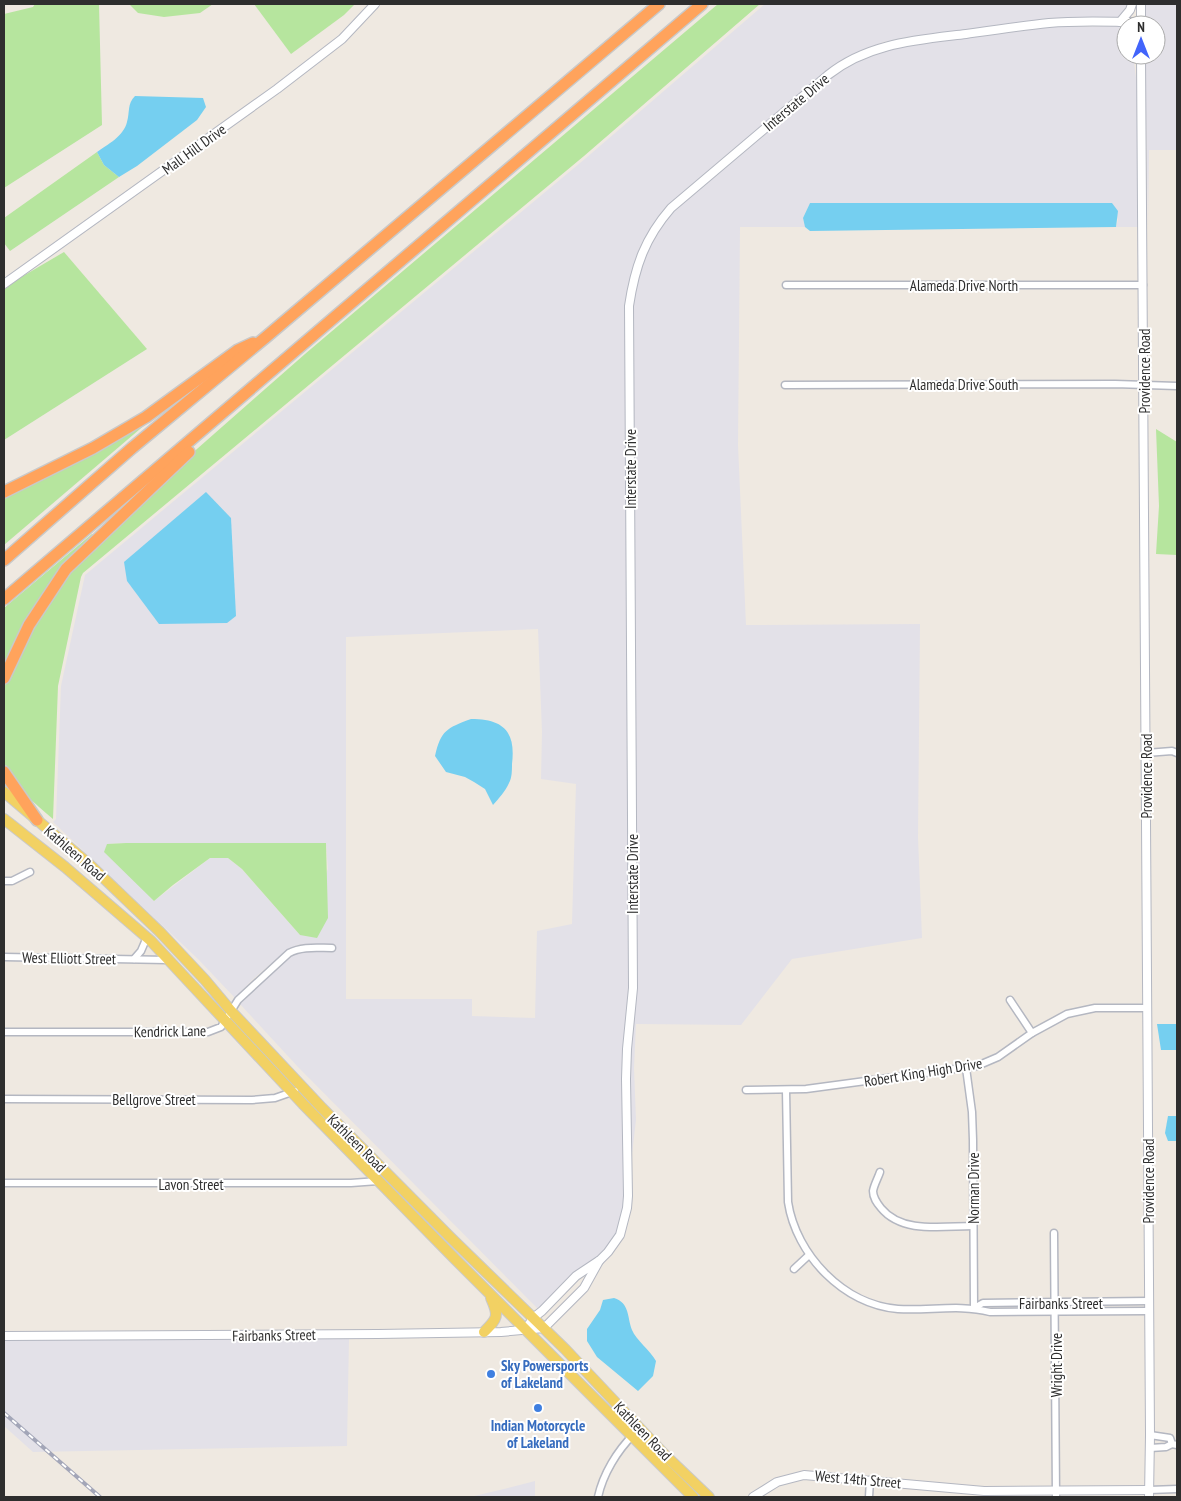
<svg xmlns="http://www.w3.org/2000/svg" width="1181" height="1501" font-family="'PT Sans Narrow',sans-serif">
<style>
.industrial{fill:#e3e1e8;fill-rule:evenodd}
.green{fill:#b6e59e}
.water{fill:#75cff0}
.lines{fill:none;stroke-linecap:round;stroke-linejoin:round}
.minor-casing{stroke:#b4b7c1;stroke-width:9}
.tertiary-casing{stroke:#b4b7c1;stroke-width:10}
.primary-casing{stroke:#c9c9c9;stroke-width:12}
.motorway-casing{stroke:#c9c9c9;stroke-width:14}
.minor{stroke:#fff;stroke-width:6}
.tertiary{stroke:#fff;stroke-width:8}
.primary{stroke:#f2d163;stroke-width:10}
.motorway{stroke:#ffa35c;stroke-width:11}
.rail-casing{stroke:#a3a6b8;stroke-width:4}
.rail{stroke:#fff;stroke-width:2;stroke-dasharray:5.5;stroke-linecap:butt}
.shop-dot{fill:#3f7fe0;stroke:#fff;stroke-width:2}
.labels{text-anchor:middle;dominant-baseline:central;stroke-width:4;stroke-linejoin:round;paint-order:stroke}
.street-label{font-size:15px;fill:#2e2e2e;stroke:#fff}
.shop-label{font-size:15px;font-weight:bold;fill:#366cbe;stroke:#fff;text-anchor:start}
</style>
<rect width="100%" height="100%" fill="#efe9e1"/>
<g class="industrial">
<path d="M765,4H1128L1118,19H1051L908,37L883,42L848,57L814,81L669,204L658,218L639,249L633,268L626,306L630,988L623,1207L617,1234L606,1249L598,1257L575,1272L538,1309L298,1067L240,1004L256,986L290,956L298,953L306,951H335V944H306L297,945L287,950L252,980L235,998L198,959L53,822L56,819L61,686L85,575L586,158ZM538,629L542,732L541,779L576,784L572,924L537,931L535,1018L472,1016V999H346V637ZM126,843H326L328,869L300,935L242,869L228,858H210L154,901L107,844Z"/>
<path d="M1145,4H1177V150H1149L1148,227L1145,55H1156V25H1145Z"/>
<path d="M1118,26H1121L1126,32V55H1133L1138,93L1140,227H1116L1118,220L1112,203H810L803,218L805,227H740L738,445L746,625L920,624L918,837L922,938L792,959L741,1025L636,1024L634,1068L636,1120L631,1163L629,1079L636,988L633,306L635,287L645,253L655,235L674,210L834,75L851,64L870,55L909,45L1051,27Z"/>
<path d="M349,1338L347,1446L33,1452L4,1426V1340Z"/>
<path d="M535,1481V1497H470L504,1489Z"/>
</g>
<g class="green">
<path d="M35,4H99L102,125L4,188V14L33,7Z"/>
<path d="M129,4H213L200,13L164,17L138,13Z"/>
<path d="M254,4H355L344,15L291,54Z"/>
<path d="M718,4H760L584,156L83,573L81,577L58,686L53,819C34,803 16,788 6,765L4,766V687L11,668L32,629L75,564L164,478L305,354Z"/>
<path d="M97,152L104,165L119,177L10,251L4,243V218Z"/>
<path d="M64,252L147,349L4,440V290L18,279Z"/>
<path d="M149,421L147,423L4,545V493Z"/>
<path d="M1156,429L1177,442V555L1156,554L1159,506Z"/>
<path d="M92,534L93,535L69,561L4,667V608Z"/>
<path d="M126,843H326L328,918L317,938L300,935L242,869L228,858H210L173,885L154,901L104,852L107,844Z"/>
</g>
<g class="water">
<path d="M135,96L203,98L206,107L197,120L137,166L119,177L104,165L97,152C107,145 124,136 127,122C130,112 127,104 135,96Z"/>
<path d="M810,203H1112L1118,211L1116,227L810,231L805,227L803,218Z"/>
<path d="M206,492L231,518L236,616L227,623L159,624L127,581L124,562Z"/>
<path d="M471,719C503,719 516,731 512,764C512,770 512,778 509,783C505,792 499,798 493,805L485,789L474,782L465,777L446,772L435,756C441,730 447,728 471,719Z"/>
<path d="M1157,1024H1177V1050H1161Z"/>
<path d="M1168,1116H1177V1141H1168L1165,1133Z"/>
<path d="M614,1298C630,1303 627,1317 632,1330C636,1340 650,1350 656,1361L653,1376L638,1391L597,1357L587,1341V1329L600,1310L603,1300Z"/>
</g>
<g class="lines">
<defs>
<g id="minor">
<path d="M786,285H1143"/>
<path d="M785,385L1115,384L1177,386"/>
<path d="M1146,753L1172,751L1177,753"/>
<path d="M4,881H12L30,872"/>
<path d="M4,957L167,960"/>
<path d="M134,959L141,951L147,937"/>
<path d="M1010,1000L1032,1033"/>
<path d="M4,1032H208L221,1027L238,1000L289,953C302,946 317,948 332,948"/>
<path d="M966,1068L972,1112L973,1140L974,1308"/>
<path d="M746,1090L806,1089L977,1066L998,1057L1032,1033L1067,1014L1095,1008H1146"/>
<path d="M786,1090L788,1202C796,1255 844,1305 898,1309C929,1311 960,1304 990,1312L1149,1311"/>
<path d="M4,1099L252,1100L275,1098L295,1091"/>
<path d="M880,1172C878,1178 874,1185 873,1191C873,1198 877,1203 881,1208C902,1234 943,1226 973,1226"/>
<path d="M4,1183H351L378,1181"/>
<path d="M1054,1233L1056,1497"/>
<path d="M794,1269L809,1255"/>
<path d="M974,1308L983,1303L1149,1301"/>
<path d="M1150,1435L1170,1438L1172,1444L1177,1445"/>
<path d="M1150,1448L1166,1447L1172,1444"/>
<path d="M1149,1490L1177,1489"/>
<path d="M598,1497C603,1474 617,1451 634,1434"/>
<path d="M869,1497L870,1480"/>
</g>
<g id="tertiary">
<path d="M1141,4V25"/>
<path d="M1120,22L1130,10L1132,4"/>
<path d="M1141,55L1150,1435L1149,1497"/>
<path d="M4,284L277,89L342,39L375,4"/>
<path d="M526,1329L533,1318L542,1311L576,1276L600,1260L608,1252L620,1235L627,1208L628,1196L626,1079L627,1049L633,988L629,306C635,266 645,238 671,208L828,75C868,43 917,40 966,34C994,30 1021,26 1049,23C1080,20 1111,22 1142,22"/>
<path d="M4,1336L378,1334L501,1332L544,1328L584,1288L599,1261"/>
<path d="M753,1497L777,1482L804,1475L984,1491L1149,1490"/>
</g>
<g id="primary">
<path d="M4,792L89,864L160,932L205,980L231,1011L322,1108L451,1238L565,1349L664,1454L709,1497"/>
<path d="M4,819L65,867L151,941L303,1104L456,1260L693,1497"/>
<path d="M484,1332C498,1318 499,1316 491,1298"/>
</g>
<g id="motorway">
<path d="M4,492L93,448L146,417L238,350L253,343"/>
<path d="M4,560L132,448L266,337L659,4"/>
<path d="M4,599L702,4"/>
<path d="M4,678L29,625L66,569L189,452"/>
<path d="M4,772L37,820"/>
</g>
</defs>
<use href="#minor" class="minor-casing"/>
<use href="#tertiary" class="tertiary-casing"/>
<use href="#primary" class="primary-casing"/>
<use href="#motorway" class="motorway-casing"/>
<use href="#minor" class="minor"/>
<use href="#tertiary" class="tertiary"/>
<use href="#primary" class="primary"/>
<use href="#motorway" class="motorway"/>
<defs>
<path id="rail" d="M4,1413L100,1497"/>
</defs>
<use href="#rail" class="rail-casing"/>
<use href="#rail" class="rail"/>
</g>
<g class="shop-dot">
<circle cx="491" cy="1374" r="5"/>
<circle cx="538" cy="1408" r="5"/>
</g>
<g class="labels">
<g class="street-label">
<text transform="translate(796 102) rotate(-40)">Interstate Drive</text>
<text transform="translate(194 149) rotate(-36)">Mall Hill Drive</text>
<text x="964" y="285">Alameda Drive North</text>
<text transform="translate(1144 371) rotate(-90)">Providence Road</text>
<text x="964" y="384">Alameda Drive South</text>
<text transform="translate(630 469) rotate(-90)">Interstate Drive</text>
<text transform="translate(1146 776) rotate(-90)">Providence Road</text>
<text transform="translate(75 853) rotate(41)">Kathleen Road</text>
<text transform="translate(632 874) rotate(-90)">Interstate Drive</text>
<text transform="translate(69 958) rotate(1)">West Elliott Street</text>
<text transform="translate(170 1031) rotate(-1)">Kendrick Lane</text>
<text transform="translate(923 1072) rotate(-9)">Robert King High Drive</text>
<text x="154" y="1099">Bellgrove Street</text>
<text transform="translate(357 1143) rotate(45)">Kathleen Road</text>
<text transform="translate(1148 1181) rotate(-90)">Providence Road</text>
<text x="191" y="1184">Lavon Street</text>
<text transform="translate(973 1188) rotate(-90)">Norman Drive</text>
<text x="1061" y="1303">Fairbanks Street</text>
<text transform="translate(274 1335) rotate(-1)">Fairbanks Street</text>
<text transform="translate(1056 1365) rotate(-90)">Wright Drive</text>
<text transform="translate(643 1431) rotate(46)">Kathleen Road</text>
<text transform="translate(858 1479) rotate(5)">West 14th Street</text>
</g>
<g class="shop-label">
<text x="501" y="1365">Sky Powersports<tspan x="501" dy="17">of Lakeland</tspan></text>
<text x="538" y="1425" text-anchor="middle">Indian Motorcycle<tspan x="538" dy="17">of Lakeland</tspan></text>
</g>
</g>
<rect width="1181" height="1501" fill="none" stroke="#2e2e2e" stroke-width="10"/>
<g transform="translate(1141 40)"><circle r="24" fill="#ffffff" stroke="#ababab"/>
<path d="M0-4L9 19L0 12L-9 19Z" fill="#4264fb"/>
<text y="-8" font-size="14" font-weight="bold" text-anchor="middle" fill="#2e2e2e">N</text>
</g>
</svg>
